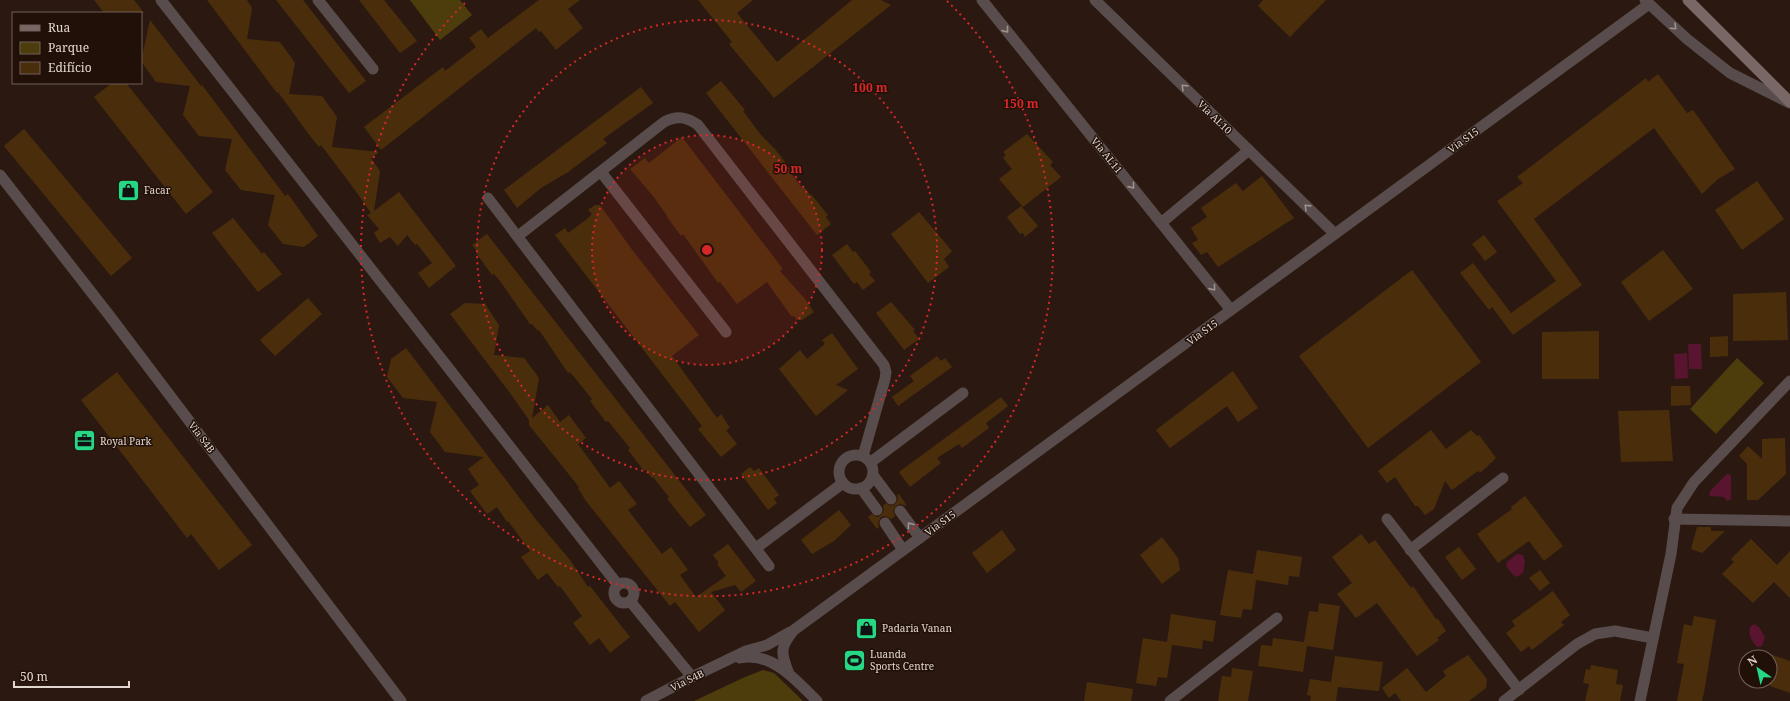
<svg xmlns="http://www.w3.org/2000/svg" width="1790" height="701" font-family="'Noto Serif',serif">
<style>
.green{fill:#4d3d0c}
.water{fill:#59142f}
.building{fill:#4a2e0c}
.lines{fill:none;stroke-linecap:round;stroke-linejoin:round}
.minor{stroke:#584d4c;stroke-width:11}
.tertiary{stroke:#584d4c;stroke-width:11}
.secondary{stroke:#796766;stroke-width:11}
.oneway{stroke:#9e928e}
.ring{fill:none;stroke:#d62828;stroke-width:2;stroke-dasharray:2 4}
.labels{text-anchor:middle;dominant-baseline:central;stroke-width:3;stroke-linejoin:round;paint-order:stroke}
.street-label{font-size:10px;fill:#e3d6d0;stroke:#211008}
.poi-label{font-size:10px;fill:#e3d6d0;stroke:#211008;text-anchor:start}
.centre{fill:#d62828;stroke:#211008;stroke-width:2}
.ring-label{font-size:12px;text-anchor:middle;font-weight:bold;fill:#d62828;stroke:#211008;stroke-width:3;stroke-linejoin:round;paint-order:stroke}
</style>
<rect width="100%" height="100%" fill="#2b1911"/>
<g class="green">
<path d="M410,0H460L472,15L440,40Z"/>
<path d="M1737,358L1764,383L1716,434L1690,409Z"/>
<path d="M763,670L774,673L803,701H694L745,677Z"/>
</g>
<g class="water">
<path d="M1688,344H1701L1702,369H1689Z"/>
<path d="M1687,353L1688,378L1675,379L1674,354Z"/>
<path d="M1727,474L1731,475V499L1727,501L1724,497L1709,496L1710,491Z"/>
<path d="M1517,554L1523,555L1525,562L1523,573L1517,577L1513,575L1506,566L1507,562Z"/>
<path d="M1754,624L1759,627L1765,637L1762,646L1757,647C1751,641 1748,634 1750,627Z"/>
</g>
<g class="building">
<path d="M94,0H134L144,13H104Z"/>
<path d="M207,0H247L252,8L247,39L280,42L295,63L289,94L322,96L337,117L332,147L379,152L371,158L380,171L374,211L399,192L456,266L429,288L418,273L432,263L417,244L415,245L407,235L398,246L390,237L380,243L374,233L379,229L367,215L371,213L352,186L321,145L319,147L307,132L278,92L277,93Z"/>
<path d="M276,0H303L366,81L349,93Z"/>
<path d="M359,0H384L417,41L400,53Z"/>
<path d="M539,0H580L568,9L583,28L556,50L541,31L539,32L536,28L381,150L364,127L443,67L445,71L476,47L469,38L481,29L488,38Z"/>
<path d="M698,0H753L737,13L777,62L852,0H881L891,5L774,98L729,44L732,42Z"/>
<path d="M1263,0H1326L1290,37L1258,6Z"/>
<path d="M150,20L201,86L202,85L285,196L288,194L318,236L304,247L283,244L268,225L275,195L241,190L225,170L232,139L199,136L183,115L190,86L156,82L141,61Z"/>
<path d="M1658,74L1687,113L1693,110L1735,169L1718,179L1702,194L1654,128L1534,219L1582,285L1513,335L1492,307L1489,310L1460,273L1473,263L1511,313L1556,281L1497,201L1523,183L1517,177L1646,78L1648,82Z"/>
<path d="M721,81L745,110L743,111L761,135L775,149L786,163L784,164L802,188L804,187L810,195L811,194L828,215L826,217L831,224L817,235L706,93Z"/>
<path d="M112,83H126L213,192L186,214L94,97Z"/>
<path d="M641,87L653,103L603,139L607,143L568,172L541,188L517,208L504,190Z"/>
<path d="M24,129L132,258L111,276L4,146Z"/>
<path d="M1027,134L1053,162L1050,165L1061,177L1023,207L999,179L1012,169L1003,158L1006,155L1003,152Z"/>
<path d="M682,137L783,269L780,271L805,299L814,312L802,320H797L794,316H791L767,282L737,304L720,282L718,283L683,234L681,236L667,217H668L653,196L630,169L645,158L649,163Z"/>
<path d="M1262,176L1294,218L1218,267L1207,252L1201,255L1192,243L1198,240L1191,228L1207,217L1201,208L1236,183L1243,191Z"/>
<path d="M1757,181L1784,219L1742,250L1715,210Z"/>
<path d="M595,205H600L633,251L699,335L672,356L717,418L721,414L730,428L726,430L737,444L721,457L698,429L702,426L555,235L565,228L568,233L587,219L592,214L588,210Z"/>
<path d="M1021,206L1038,226L1025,237L1023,233L1020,234L1007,217Z"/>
<path d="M919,212L952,251L944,259L949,267L928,283L891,234Z"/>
<path d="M233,218L262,254L264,252L282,274L258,292L212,233Z"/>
<path d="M487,234L706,515L690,527L667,499L669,497L653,477L652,478L646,470L644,471L628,450L630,448L608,421L606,422L590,401L592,399L570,372L568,373L539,330L538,331L532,324H530L500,281L494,274L492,275L476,253L478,252L472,245Z"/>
<path d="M1484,235L1497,252L1485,261L1472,244Z"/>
<path d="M847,244L853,252L855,251L871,272L869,274L875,281L863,290L857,282L854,284L832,255Z"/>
<path d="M1663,250L1693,289L1649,321L1621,282Z"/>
<path d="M1412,270L1481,362L1368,448L1299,356Z"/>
<path d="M1786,292L1788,340L1733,341V294Z"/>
<path d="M308,298L322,314L275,356L260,340Z"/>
<path d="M891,302L915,330L913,331L919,339L904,350L876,313Z"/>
<path d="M465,303L485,304L499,325L494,355L524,358L539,378L532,418L548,405L560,422L569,415L586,438L578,444L610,488L619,481L637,504L628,510L662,554L671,547L688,570L680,575L696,597L726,576L717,564L719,563L713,555L728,544L756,581L741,592L735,585L711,592L725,610L699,632L675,602L670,606L586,501L578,488L579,487L529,425V420L510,393L450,314Z"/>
<path d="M1599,331V379H1542V332Z"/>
<path d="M832,333L858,369L836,385L848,390L816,416L779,369L800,350L807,359L825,344L822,340Z"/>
<path d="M1728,336V356L1710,357V337Z"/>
<path d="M406,348L537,521L570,560L588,587L590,586L630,637L610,653L599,638L590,645L573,623L582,616L560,586L558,587L547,573L538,580L521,557L530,551L508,521L507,522L497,507L487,514L470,491L479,485L468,469L484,457L445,452L430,432L437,402L403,398L387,377L391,359Z"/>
<path d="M937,356L941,361L945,358L952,367L898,406L892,397L914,381L910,376Z"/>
<path d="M1233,371L1258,408L1238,422L1227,406L1170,448L1156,430Z"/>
<path d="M117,372L252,545L219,570L191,534L187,538L81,400Z"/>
<path d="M1671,386H1690L1691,405L1671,406Z"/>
<path d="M1001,397L1008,406L986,423L989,428L962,448L959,444L937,458L941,463L910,487L899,472Z"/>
<path d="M1669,410L1673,461L1621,462L1618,411Z"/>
<path d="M1431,430L1446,449L1471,430L1477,436L1479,435L1496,458L1480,473L1478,471L1452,490L1445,481L1434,509L1425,515L1418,506H1415L1395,477L1387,483L1378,471Z"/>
<path d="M1785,438L1786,474L1758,500H1747V464L1739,456L1748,446L1762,459V439Z"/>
<path d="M750,467L754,471L759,468L779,495L774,499L777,503L768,510L741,474Z"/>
<path d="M899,494L907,506L900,504L896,506L893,511L895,516L891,519L885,516L881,517L878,523L879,527L877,529L868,517L872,514L877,517L881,515L884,510L883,506L886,503L891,506L895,504L898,499L897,495Z"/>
<path d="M1525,496L1563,546L1544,561L1529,541L1498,563L1477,534L1512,509L1511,507Z"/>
<path d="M839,510L851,525L834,541L812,554L801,540Z"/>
<path d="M1697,527H1711V531H1725L1702,553L1691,549Z"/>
<path d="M1002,530L1016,550L987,573L972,553Z"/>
<path d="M1361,534L1369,544L1375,540L1411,588L1413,586L1436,619H1438L1446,631L1437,638L1439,640L1417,656L1377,603L1356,618L1337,594L1352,583L1332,557Z"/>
<path d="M1162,537L1178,558L1180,570L1162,584L1140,555Z"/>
<path d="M1751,539L1777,565L1790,551V598L1774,582L1753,603L1722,574L1734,562L1731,559Z"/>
<path d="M1459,547L1476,569L1462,580L1445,557Z"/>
<path d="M1257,550L1302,557L1299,577L1289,576L1288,585L1256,580L1252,610L1243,609L1241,618L1220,615L1228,570L1253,574Z"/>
<path d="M1540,570L1550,583L1540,591L1529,578Z"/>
<path d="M1553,591L1570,615L1561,622L1564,625L1532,650L1529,646L1521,652L1506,633L1515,626L1512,621Z"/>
<path d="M1319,603L1340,606L1333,650L1307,646L1303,672L1258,666L1261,645L1272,646L1273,638L1304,642L1309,611L1318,612Z"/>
<path d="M1171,614L1216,621L1213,642L1203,640L1202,649L1172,645L1167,678L1158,677L1156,686L1136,683L1143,638L1167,642Z"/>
<path d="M1694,616L1716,620L1705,687L1702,701H1677L1684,664L1677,663L1684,624L1692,626Z"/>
<path d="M1770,654L1790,661V693L1770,686Z"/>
<path d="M1468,655L1487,679L1486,688L1469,701H1401L1395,693L1389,698L1382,688L1407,668L1426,692L1446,676L1443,671Z"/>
<path d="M1335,656L1383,662L1379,691L1338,687L1336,701H1310L1311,696L1307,695L1310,679L1331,682Z"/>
<path d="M1591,665L1618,670L1616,684L1623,685L1620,701H1585L1589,684L1583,683L1586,669L1590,670Z"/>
<path d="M1232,668L1253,671L1248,701H1218L1222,676L1231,677Z"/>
<path d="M1087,682L1133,689L1131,701H1084Z"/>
</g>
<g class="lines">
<g class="minor">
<path d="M161,0L618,585"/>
<path d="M318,0L373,69"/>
<path d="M601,172L726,332"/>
<path d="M488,198L769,566"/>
<path d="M1161,223L1249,150"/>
<path d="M518,236L664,122C677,115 687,117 698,125L884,365L886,372L885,379L863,456"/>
<circle cx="856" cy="472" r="17"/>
<path d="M871,462L963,393"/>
<path d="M873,475L891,499"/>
<path d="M861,488L877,510"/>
<path d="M900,511L920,538"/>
<path d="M1387,519L1519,690"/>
<path d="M1674,519L1790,521"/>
<path d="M885,523L903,550"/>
<path d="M756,548L843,483"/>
<path d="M1410,550L1503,478"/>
<circle cx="624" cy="593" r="10"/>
<path d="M630,601L692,677"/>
<path d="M1170,701L1277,618"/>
<path d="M1504,701L1577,644L1595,634L1615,631L1653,638"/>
<path d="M1640,701L1671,554L1677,508L1694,482L1790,381"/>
</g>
<g class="tertiary">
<path d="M982,0L1231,310"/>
<path d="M1095,0L1335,234"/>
<path d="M1645,0L1687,39L1730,73L1790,103"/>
<path d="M0,175L109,315L401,701"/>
<path d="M740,658C772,651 797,681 817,701"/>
<path d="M789,674C781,653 779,648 794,630L1649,4"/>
<path d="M646,701L692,677L746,651L767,645L790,632"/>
</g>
<path class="secondary" d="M1688,0L1790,102"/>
</g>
<defs><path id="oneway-chevron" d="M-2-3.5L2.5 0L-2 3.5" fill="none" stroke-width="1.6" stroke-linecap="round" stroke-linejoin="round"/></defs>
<g class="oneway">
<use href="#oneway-chevron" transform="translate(1674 27) rotate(43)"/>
<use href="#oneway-chevron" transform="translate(1006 30) rotate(51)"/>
<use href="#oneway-chevron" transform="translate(1184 87) rotate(-136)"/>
<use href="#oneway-chevron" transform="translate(1132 186) rotate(51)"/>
<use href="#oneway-chevron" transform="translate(1307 207) rotate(-136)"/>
<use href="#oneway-chevron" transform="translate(1213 288) rotate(51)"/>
<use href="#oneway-chevron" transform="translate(910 525) rotate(-126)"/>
</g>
<circle cx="707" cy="250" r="115" fill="#d62828" fill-opacity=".12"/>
<g class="ring">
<circle cx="707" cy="250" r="115"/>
<circle cx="707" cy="250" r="230"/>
<path d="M947 1A346 346 0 1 1 467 1"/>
</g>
<defs>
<symbol id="shop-square" viewBox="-11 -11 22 22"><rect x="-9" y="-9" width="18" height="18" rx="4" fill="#26d886" stroke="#211008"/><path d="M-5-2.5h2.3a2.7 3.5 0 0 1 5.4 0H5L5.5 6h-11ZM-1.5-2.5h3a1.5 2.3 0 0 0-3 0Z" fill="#111"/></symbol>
<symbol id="office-square" viewBox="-11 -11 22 22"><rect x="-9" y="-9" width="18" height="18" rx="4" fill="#26d886" stroke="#211008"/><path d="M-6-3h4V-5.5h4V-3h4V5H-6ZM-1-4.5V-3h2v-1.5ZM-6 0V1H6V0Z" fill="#111"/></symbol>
<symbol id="stadium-square" viewBox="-11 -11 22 22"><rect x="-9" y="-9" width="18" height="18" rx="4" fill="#26d886" stroke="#211008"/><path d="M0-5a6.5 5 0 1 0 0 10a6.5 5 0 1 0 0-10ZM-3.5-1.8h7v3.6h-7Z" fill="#111"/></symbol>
</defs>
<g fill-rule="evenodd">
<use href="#shop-square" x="116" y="178" width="25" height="25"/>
<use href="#office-square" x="72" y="428" width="25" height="25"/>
<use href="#shop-square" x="854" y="616" width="25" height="25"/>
<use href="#stadium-square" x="842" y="648" width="25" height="25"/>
</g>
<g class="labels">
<g class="street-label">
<text transform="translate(1215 117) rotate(44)">Via AL10</text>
<text transform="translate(1463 140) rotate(-36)">Via S15</text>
<text transform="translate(1107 155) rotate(51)">Via AL11</text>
<text transform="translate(1202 332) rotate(-36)">Via S15</text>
<text transform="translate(202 437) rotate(53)">Via S4B</text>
<text transform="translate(940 523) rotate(-36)">Via S15</text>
<text transform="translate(687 680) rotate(-26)">Via S4B</text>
</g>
<g class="poi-label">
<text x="144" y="190">Facar</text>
<text x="100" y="441">Royal Park</text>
<text x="882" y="628">Padaria Vanan</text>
<text x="870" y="654">Luanda<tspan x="870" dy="12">Sports Centre</tspan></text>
</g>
</g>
<circle cx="707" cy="250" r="6" class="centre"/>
<g class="ring-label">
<text x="870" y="92">100 m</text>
<text x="1021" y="108">150 m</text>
<text x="788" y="173">50 m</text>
</g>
<rect x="12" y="12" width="130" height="72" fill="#211008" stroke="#6f5f58"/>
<rect x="20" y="25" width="20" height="6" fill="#796766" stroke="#6f5f58"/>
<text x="48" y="32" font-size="12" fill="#e3d6d0">Rua</text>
<rect x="20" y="42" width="20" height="12" fill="#4d3d0c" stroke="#6f5f58"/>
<text x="48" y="52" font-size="12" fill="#e3d6d0">Parque</text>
<rect x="20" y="62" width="20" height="12" fill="#4a2e0c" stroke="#6f5f58"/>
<text x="48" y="72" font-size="12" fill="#e3d6d0">Edifício</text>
<g transform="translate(1758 669) rotate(326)"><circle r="19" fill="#211008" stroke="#6f5f58"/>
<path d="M0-3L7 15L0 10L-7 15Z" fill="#26d886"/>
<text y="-6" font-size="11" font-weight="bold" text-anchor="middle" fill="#e3d6d0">N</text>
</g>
<path d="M14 681v6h115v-6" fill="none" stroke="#e3d6d0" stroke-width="2"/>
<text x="20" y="681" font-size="12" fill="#e3d6d0" stroke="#211008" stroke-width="3" paint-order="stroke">50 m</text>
</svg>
